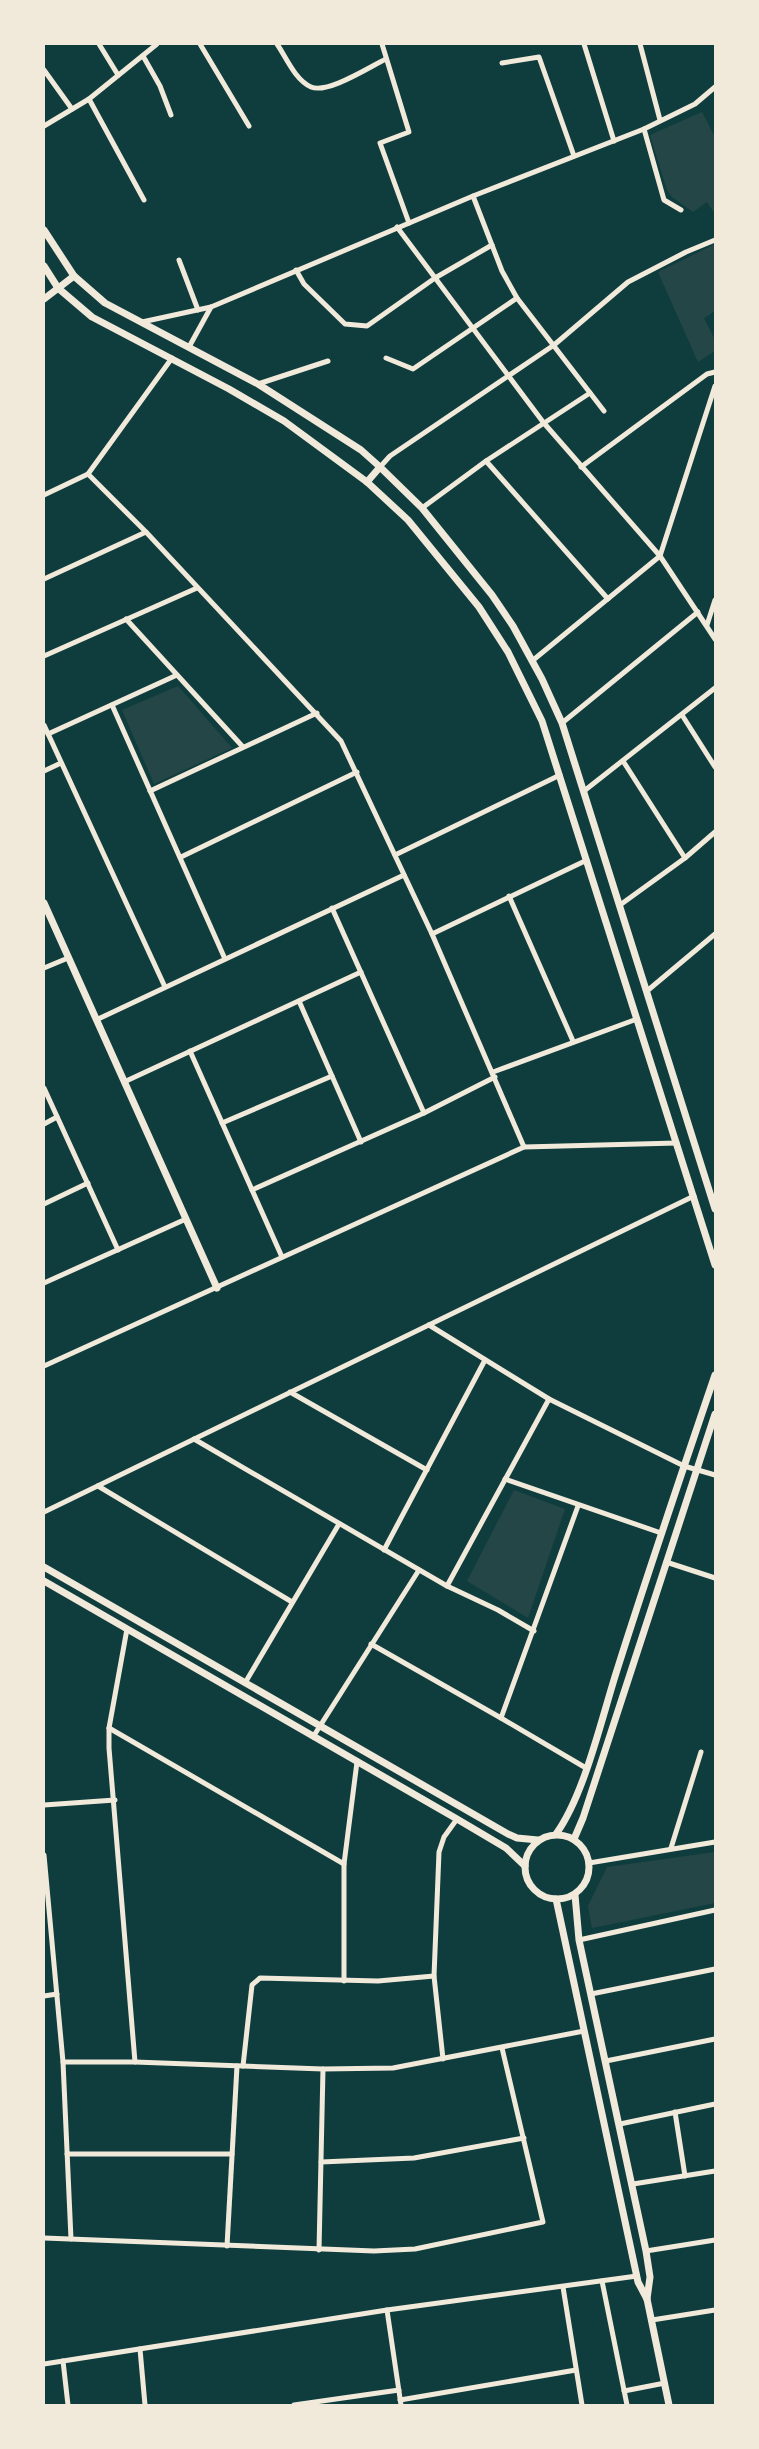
<svg xmlns="http://www.w3.org/2000/svg" width="759" height="2449" font-family="'Source Sans 3',sans-serif">
<style>
.green{fill:#244646}
.lines{fill:none;stroke-linecap:round;stroke-linejoin:round}
.minor{stroke:#f1e9da;stroke-width:5}
.tertiary{stroke:#f1e9da;stroke-width:7}
</style>
<rect width="100%" height="100%" fill="#0f3d3e"/>
<g class="green">
<path d="M702,112L715,137V214L707,202L693,212L672,197L667,190L650,135Z"/>
<path d="M715,244V311L704,318L715,340V351L698,362L658,272Z"/>
<path d="M178,686L232,748L154,784L122,710Z"/>
<path d="M514,1490L565,1509L528,1618L467,1581Z"/>
<path d="M715,1852V1903L592,1928L588,1906L607,1867Z"/>
</g>
<g class="lines">
<g class="minor">
<path d="M99,44L118,75"/>
<path d="M200,44L249,126"/>
<path d="M277,44C286,57 295,80 311,87C328,94 369,67 386,59"/>
<path d="M382,44L409,132L380,143L409,223"/>
<path d="M584,44L614,141"/>
<path d="M640,44L660,120"/>
<path d="M143,56L160,86L171,115"/>
<path d="M502,63L539,57L574,156"/>
<path d="M44,70L72,109"/>
<path d="M89,99L144,200"/>
<path d="M44,126L89,99L157,44"/>
<path d="M644,129L664,200L681,210"/>
<path d="M473,196L502,271L517,298L604,411"/>
<path d="M397,227L543,422L660,556L715,639"/>
<path d="M179,260L198,310"/>
<path d="M296,270L304,284L345,324L367,326L435,278L492,245"/>
<path d="M142,322L211,307L473,196L644,129L695,104L715,87"/>
<path d="M189,347L211,307"/>
<path d="M386,358L413,369L517,298"/>
<path d="M258,384L328,361"/>
<path d="M486,461L608,599"/>
<path d="M380,467L390,456L554,345L628,282L686,252L715,240"/>
<path d="M581,467L707,374L715,372"/>
<path d="M88,474L146,532L341,741L432,934L524,1147"/>
<path d="M44,495L88,474L172,358"/>
<path d="M422,508L486,461L590,393"/>
<path d="M44,579L146,532"/>
<path d="M126,619L243,747"/>
<path d="M707,625L715,600"/>
<path d="M44,656L197,588"/>
<path d="M532,661L660,556L715,386"/>
<path d="M112,705L225,959"/>
<path d="M682,715L715,767"/>
<path d="M562,723L698,612"/>
<path d="M44,725L165,987"/>
<path d="M48,734L177,675"/>
<path d="M623,761L685,858"/>
<path d="M44,771L61,763"/>
<path d="M150,791L317,713"/>
<path d="M584,791L715,688"/>
<path d="M395,855L560,775"/>
<path d="M181,857L357,772"/>
<path d="M509,896L573,1041"/>
<path d="M620,905L685,858L715,832"/>
<path d="M332,908L424,1113"/>
<path d="M432,934L587,860"/>
<path d="M44,968L68,958"/>
<path d="M647,991L715,934"/>
<path d="M299,1001L361,1142"/>
<path d="M96,1020L404,875"/>
<path d="M190,1051L282,1257"/>
<path d="M493,1072L637,1019"/>
<path d="M124,1082L361,972"/>
<path d="M44,1088L118,1250"/>
<path d="M222,1123L332,1076"/>
<path d="M44,1124L57,1117"/>
<path d="M252,1190L424,1113L495,1077"/>
<path d="M44,1204L88,1183"/>
<path d="M44,1283L186,1219"/>
<path d="M429,1325L549,1399L684,1466L715,1475"/>
<path d="M44,1366L524,1147L677,1143"/>
<path d="M290,1392L427,1470"/>
<path d="M194,1439L447,1586L498,1610L534,1631"/>
<path d="M505,1479L661,1533"/>
<path d="M98,1486L292,1602"/>
<path d="M578,1506L501,1718L586,1768"/>
<path d="M44,1512L694,1196"/>
<path d="M384,1550L485,1360"/>
<path d="M666,1562L715,1578"/>
<path d="M447,1586L549,1399"/>
<path d="M127,1629L109,1728V1748L135,2062"/>
<path d="M371,1644L501,1718"/>
<path d="M245,1683L339,1524"/>
<path d="M109,1728L344,1864"/>
<path d="M313,1737L419,1570"/>
<path d="M44,1805L115,1800"/>
<path d="M671,1848L701,1752"/>
<path d="M44,1855L63,2062L71,2239"/>
<path d="M589,1863L715,1842"/>
<path d="M579,1940L715,1910"/>
<path d="M344,1981V1864L357,1762"/>
<path d="M591,1994L715,1969"/>
<path d="M44,1996L57,1994"/>
<path d="M443,2059L434,1976L439,1852L444,1837L457,1819"/>
<path d="M606,2061L715,2039"/>
<path d="M63,2062H135L323,2069L393,2068L584,2031"/>
<path d="M243,2066L252,1985L260,1978L378,1981L434,1976"/>
<path d="M675,2112L685,2176"/>
<path d="M620,2124L715,2104"/>
<path d="M67,2154H232"/>
<path d="M321,2162L414,2158L524,2138"/>
<path d="M633,2184L715,2171"/>
<path d="M44,2238L374,2251L415,2249L543,2222L502,2048"/>
<path d="M227,2246L237,2066"/>
<path d="M319,2250L323,2069"/>
<path d="M646,2251L715,2240"/>
<path d="M602,2281L627,2405"/>
<path d="M563,2287L582,2405"/>
<path d="M387,2310L401,2405"/>
<path d="M652,2320L715,2310"/>
<path d="M140,2349L145,2405"/>
<path d="M63,2361L68,2405"/>
<path d="M44,2364L387,2310L637,2276"/>
<path d="M624,2391L665,2383"/>
<path d="M400,2400L576,2370"/>
<path d="M294,2405L399,2390"/>
</g>
<g class="tertiary">
<path d="M44,230L74,276L105,303L258,384L361,450L380,467L422,508L492,595L513,626L542,679L562,723L715,1209"/>
<path d="M44,266L58,288L92,317L229,389L284,421L367,482L408,520L479,607L508,652L542,721L715,1265"/>
<path d="M44,299L74,276"/>
<path d="M367,482L380,467"/>
<path d="M44,903L217,1288"/>
<path d="M44,1567L508,1834L517,1838L538,1840"/>
<path d="M44,1581L457,1819L506,1848L525,1866"/>
<path d="M556,1834C585,1794 602,1716 618,1667C649,1569 682,1472 715,1375"/>
<circle cx="557" cy="1867" r="32"/>
<path d="M574,1839L583,1818L715,1414"/>
<path d="M575,1895L579,1940L646,2251L650,2277L647,2299"/>
<path d="M556,1899L638,2282L647,2299L669,2405"/>
</g>
</g>
<rect width="759" height="2449" fill="none" stroke="#f1e9da" stroke-width="90"/>
</svg>
